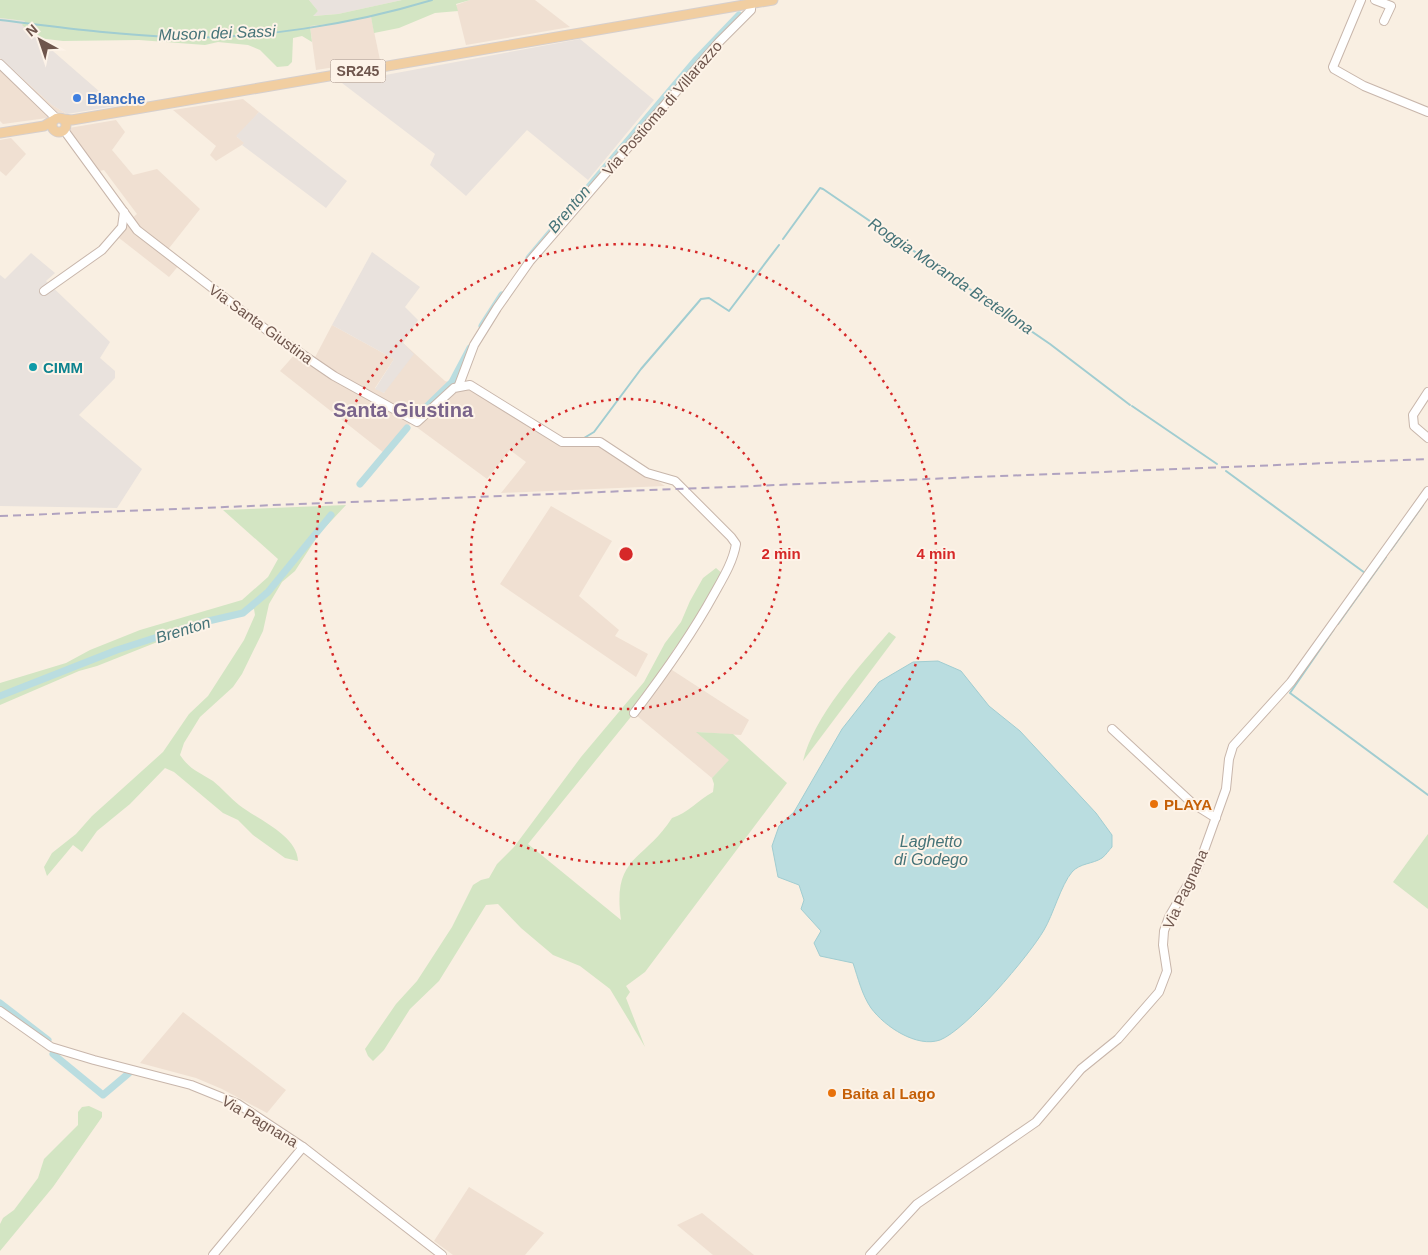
<svg xmlns="http://www.w3.org/2000/svg" width="1428" height="1255" font-family="Helvetica,sans-serif">
<style>
.residential{fill:#f0e0d2}
.industrial{fill:#e9e2dd}
.green{fill:#d3e5c3}
.water{fill:#badde0;stroke:#a1cdd1}
.lines{fill:none;stroke-linecap:round;stroke-linejoin:round}
.stream{stroke:#a1cdd1;stroke-width:2}
.canal{stroke:#badde0;stroke-width:7}
.minor-casing{stroke:#c8b6ab;stroke-width:10}
.major-casing{stroke:#d6cfcd;stroke-width:11}
.minor{stroke:#fff;stroke-width:8}
.major{stroke:#f1cea1;stroke-width:9}
.rail{stroke:#b1a3c0;stroke-width:2;stroke-dasharray:8 5;stroke-linecap:butt}
.ring{fill:none;stroke:#d62828;stroke-width:2.5;stroke-dasharray:2.5 5}
.shop-dot{fill:#3f7fe0;stroke:#fdf3e8;stroke-width:2}
.culture-dot{fill:#0f9aa8;stroke:#fdf3e8;stroke-width:2}
.food-dot{fill:#e8710a;stroke:#fdf3e8;stroke-width:2}
.labels{text-anchor:middle;dominant-baseline:central;stroke-width:4;stroke-linejoin:round;paint-order:stroke}
.shield{fill:#fdf3e8;stroke:#99847b;stroke-width:1}
.shield-label{font-size:14px;font-weight:bold;fill:#6e554c}
.shop-label{font-size:15px;font-weight:bold;fill:#366cbe;stroke:#fdf3e8;text-anchor:start}
.street-label{font-size:15px;fill:#6e554c;stroke:#fdf3e8}
.culture-label{font-size:15px;font-weight:bold;fill:#0d838f;stroke:#fdf3e8;text-anchor:start}
.food-label{font-size:15px;font-weight:bold;fill:#c56008;stroke:#fdf3e8;text-anchor:start}
.water-label{font-size:16px;font-style:italic;fill:#457378;stroke:#fdf3e8}
.district-label{font-size:20px;font-weight:bold;fill:#7a648b;stroke:#fdf3e8}
.centre{fill:#d62828;stroke:#fdf3e8;stroke-width:2.5}
.ring-label{font-size:15px;text-anchor:middle;font-weight:bold;fill:#d62828;stroke:#fdf3e8;stroke-width:4;stroke-linejoin:round;paint-order:stroke}
</style>
<rect width="100%" height="100%" fill="#f9efe2"/>
<g class="residential">
<path d="M470,0H535L570,27L466,45L456,5Z"/>
<path d="M371,17L380,60L316,70L310,26L340,23Z"/>
<path d="M0,58L52,105L67,114L59,112L49,114L47,118L3,124L0,121Z"/>
<path d="M243,99L259,112L237,137L245,143L216,161L210,155L216,146L173,110Z"/>
<path d="M116,120L125,132L112,150L133,175L157,169L200,209L166,252L180,264L169,277L114,234L137,214L104,170L100,171L63,129Z"/>
<path d="M11,138L26,154L6,176L0,171V140Z"/>
<path d="M332,325L394,359L375,388L384,393L403,343L445,381L469,387L563,445L602,444L665,486L501,493L526,462L510,450L487,479L411,423L384,453L280,371L296,353L312,363Z"/>
<path d="M551,506L612,541L579,596L619,630L615,636L648,654L636,677L500,584Z"/>
<path d="M669,668L749,720L741,735L697,732L730,760L712,778L630,710Z"/>
<path d="M183,1012L286,1090L267,1113L222,1089L196,1078L140,1063Z"/>
<path d="M469,1187L544,1233L525,1255H453L434,1241Z"/>
<path d="M702,1213L754,1255H713L677,1225Z"/>
</g>
<g class="industrial">
<path d="M309,0H402L338,14L311,16L318,11Z"/>
<path d="M0,18L26,21L23,25L116,106L67,114L52,105L0,58Z"/>
<path d="M580,39L654,100L588,180L527,130L466,196L430,165L435,154L342,83Z"/>
<path d="M259,112L347,181L326,208L242,145L244,143L236,136Z"/>
<path d="M372,252L420,287L405,307L418,320L403,343L414,354L384,393L375,389L394,359L332,325Z"/>
<path d="M31,253L55,273L46,281L110,342L100,358L115,371V378L79,415L142,469L117,508L0,506V275L5,279Z"/>
</g>
<g class="green">
<path d="M0,0H309L318,11L313,16L338,14L402,0H470L456,4L458,11L435,13L399,28L374,33L371,17L340,23L310,26L312,42L302,36L293,38L292,62L288,66L277,67L260,50L248,45L218,42L205,45L139,40L63,41L38,38L22,25L25,21L0,18Z"/>
<path d="M346,505L319,534L295,571L282,582L269,604L263,631L242,674L233,687L200,717L184,743L180,755C190,770 199,772 213,781C222,788 230,798 239,805C258,820 297,835 298,861L285,858L253,835L238,820L223,813L174,772L165,768L130,804L97,831L82,852L73,845L47,876L44,867L52,853L76,834L92,816L163,752L189,714L208,696L244,640L255,615L254,609L185,631L97,666L79,671L0,705V683L66,663L90,650L140,630L242,600L268,577L278,559L223,510Z"/>
<path d="M716,568L724,575L696,622L674,649L670,656L669,668L630,710L634,713L528,844L621,920C612,855 644,862 672,818C688,813 698,800 713,792L714,784L712,778L729,760L696,732L733,734L787,783L645,972L626,986L630,992L626,998L645,1047L610,989L580,966L553,955L521,928L498,904L486,905L439,981L410,1009L384,1050L373,1061L368,1056L365,1049L396,1004L417,981L452,927L473,885L481,880L489,878L497,864L514,847L581,757L644,682L665,643L681,622L690,601L703,578Z"/>
<path d="M889,632L896,637L803,761C814,716 858,668 889,632Z"/>
<path d="M1428,834V909L1393,882Z"/>
<path d="M89,1106L102,1112V1117L53,1187L0,1251V1224L3,1218L14,1210L38,1178L44,1159L78,1125V1112L82,1107Z"/>
</g>
<path class="water" d="M938,661L961,671L989,706L1020,731L1096,813L1112,835V847C1109,850 1106,855 1102,858C1093,864 1080,863 1072,872C1061,885 1053,915 1044,930C1029,956 966,1030 940,1040C917,1048 885,1027 871,1008C862,995 858,978 853,963L820,956L814,943L821,931L801,909L804,900L799,885L778,877L772,846L779,826L794,812L842,729L879,682L913,662Z"/>
<g class="lines">
<g class="stream">
<path d="M0,20C58,27 115,35 174,37C256,40 353,24 432,0"/>
<path d="M783,239L820,188L823,189L1050,344L1130,405"/>
<path d="M452,382L459,380"/>
<path d="M1132,406L1217,464"/>
<path d="M584,438L594,432L641,369L701,299L709,298L729,311L779,245"/>
<path d="M1226,471L1365,573"/>
<path d="M1391,550L1423,505"/>
<path d="M1338,624L1386,557"/>
<path d="M1334,629L1290,693L1428,795"/>
</g>
<g class="canal">
<path d="M529,258L695,61L739,15"/>
<path d="M482,326L502,295"/>
<path d="M417,416L452,382L470,348"/>
<path d="M360,484L407,428"/>
<path d="M0,696L117,650L204,622L243,613L268,592L331,515"/>
<path d="M0,1003L48,1040"/>
<path d="M53,1054L103,1095L129,1073"/>
</g>
<defs>
<g id="minor">
<path d="M1361,0L1333,67L1334,69L1364,86L1428,112"/>
<path d="M1375,0L1391,6L1384,21"/>
<path d="M0,64L56,118"/>
<path d="M64,130L137,230L268,331L334,376L417,422L454,388L470,385L562,442H600L647,473L675,481L731,537L736,544C733,562 723,578 714,594C691,636 663,675 634,713"/>
<path d="M44,291L102,250L122,227L124,212"/>
<path d="M459,385L474,345L497,308L530,261L719,42L751,10V4"/>
<path d="M1428,392L1413,415L1414,426L1428,438"/>
<path d="M1112,729L1192,803L1216,818"/>
<path d="M0,1011L51,1047L94,1060L191,1085L238,1104L303,1147L442,1255"/>
<path d="M213,1255L303,1147"/>
<path d="M870,1255L917,1204L1036,1122L1081,1069L1118,1039L1159,992L1167,971L1163,945L1164,931L1169,917L1198,867L1211,831L1226,789L1229,759L1233,746L1291,682L1428,491"/>
</g>
<g id="major">
<circle cx="59" cy="125" r="7"/>
<path d="M63,119L72,120L773,0"/>
<path d="M0,133L44,126L52,121"/>
</g>
</defs>
<use href="#minor" class="minor-casing"/>
<use href="#major" class="major-casing"/>
<use href="#minor" class="minor"/>
<use href="#major" class="major"/>
<path class="rail" d="M0,516L1428,459"/>
</g>
<g class="ring">
<circle cx="626" cy="554" r="155"/>
<circle cx="626" cy="554" r="310"/>
</g>
<circle class="shop-dot" cx="77" cy="98" r="5"/>
<circle class="culture-dot" cx="33" cy="367" r="5"/>
<g class="food-dot">
<circle cx="1154" cy="804" r="5"/>
<circle cx="832" cy="1093" r="5"/>
</g>
<g class="labels">
<rect class="shield" x="330.5" y="59.5" width="55" height="23" rx="4"/>
<g class="shield-label">
<text x="358" y="71">SR245</text>
</g>
<g class="shop-label">
<text x="87" y="98">Blanche</text>
</g>
<g class="street-label">
<text transform="translate(662 108) rotate(-49)">Via Postioma di Villarazzo</text>
<text transform="translate(261 324) rotate(36)">Via Santa Giustina</text>
<text transform="translate(1185 889) rotate(-65)">Via Pagnana</text>
<text transform="translate(260 1121) rotate(31)">Via Pagnana</text>
</g>
<g class="culture-label">
<text x="43" y="367">CIMM</text>
</g>
<g class="food-label">
<text x="1164" y="804">PLAYA</text>
<text x="842" y="1093">Baita al Lago</text>
</g>
<g class="water-label">
<text transform="translate(217 33) rotate(-2)">Muson dei Sassi</text>
<text transform="translate(569 209) rotate(-50)">Brenton</text>
<text transform="translate(951 276) rotate(34)">Roggia Moranda Bretellona</text>
<text transform="translate(183 630) rotate(-17)">Brenton</text>
<text x="931" y="841">Laghetto<tspan x="931" dy="18">di Godego</tspan></text>
</g>
<g class="district-label">
<text x="403" y="410">Santa Giustina</text>
</g>
</g>
<circle cx="626" cy="554" r="8" class="centre"/>
<g class="ring-label">
<text x="781" y="559">2 min</text>
<text x="936" y="559">4 min</text>
</g>
<g transform="translate(40 40) rotate(320)" stroke="#fdf3e8" stroke-width="4" paint-order="stroke">
<path d="M0-4L9 19L0 12L-9 19Z" fill="#6e554c"/>
<text y="-8" font-size="14" font-weight="bold" text-anchor="middle" fill="#6e554c">N</text>
</g>
</svg>
